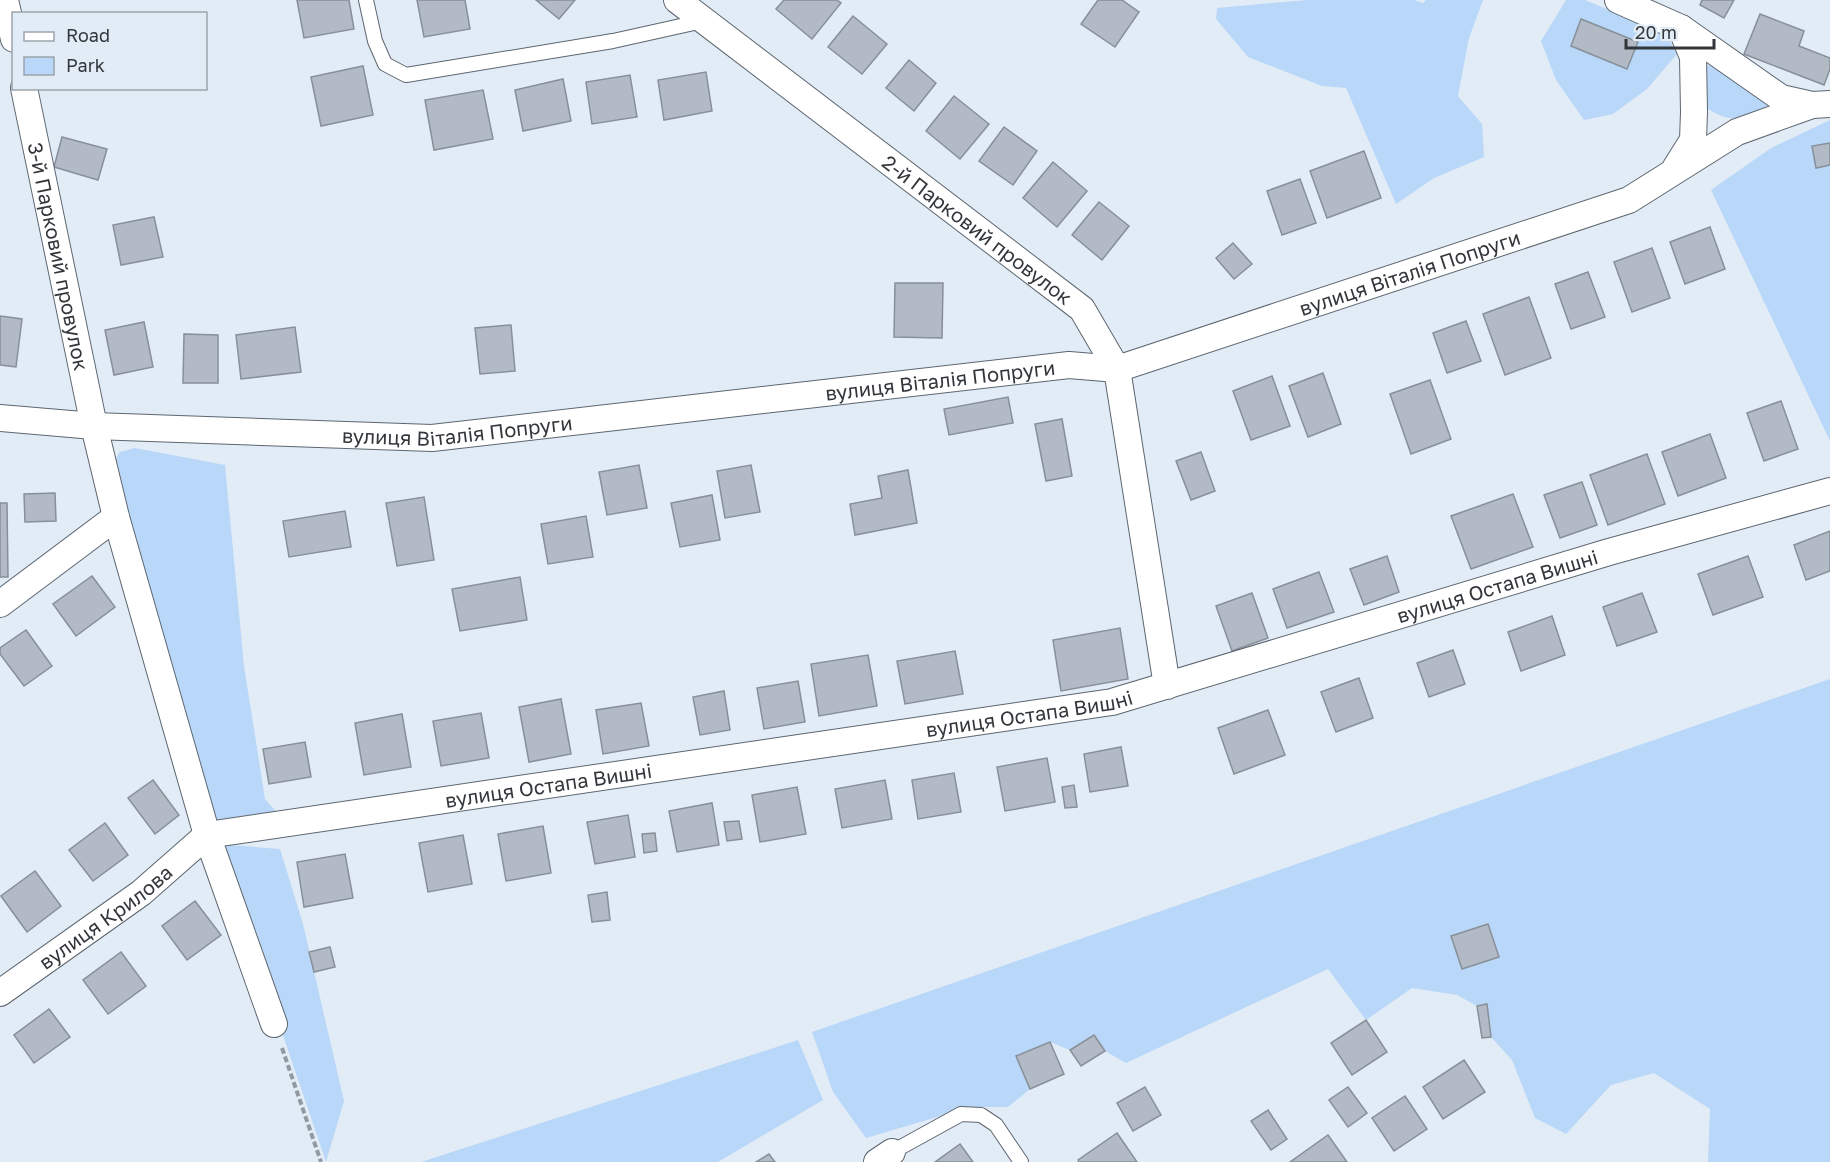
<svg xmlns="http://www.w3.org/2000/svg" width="1830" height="1162" font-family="'Golos Text',sans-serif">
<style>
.green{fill:#b9d7f8}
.building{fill:#b2bbc5;stroke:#878f99;stroke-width:1.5}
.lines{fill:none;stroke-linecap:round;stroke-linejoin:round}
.service-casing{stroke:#5d666f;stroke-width:16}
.minor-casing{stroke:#5d666f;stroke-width:28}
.path{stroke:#9299a0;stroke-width:4;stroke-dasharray:6 3;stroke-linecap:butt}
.service{stroke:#fff;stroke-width:14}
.minor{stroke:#fff;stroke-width:26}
.labels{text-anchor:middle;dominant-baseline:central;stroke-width:6;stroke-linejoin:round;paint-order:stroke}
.street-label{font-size:20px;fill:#33373b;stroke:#e2ecf6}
</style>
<rect width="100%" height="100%" fill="#e2ecf6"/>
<g class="green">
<path d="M1307,0H1414L1423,3L1426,0H1483L1469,38L1458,96L1482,124L1484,157L1434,178L1396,204L1346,88L1322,86L1248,57L1216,19L1217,8Z"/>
<path d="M1566,0H1585L1666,34L1677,54L1647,89L1613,114L1584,120L1556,80L1541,41Z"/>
<path d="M1718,64L1763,94L1769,107C1741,118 1732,125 1705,107L1706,66Z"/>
<path d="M1830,120V441L1711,190L1771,148Z"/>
<path d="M135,448L225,465L244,666L265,799L283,819L212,828L112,464L120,452Z"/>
<path d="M1830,679V1162H1708L1710,1109L1654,1073L1611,1085L1566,1134L1535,1118L1512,1060L1491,1037L1487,1005L1477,1006L1457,995L1412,988L1366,1020L1328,969L1126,1063L1105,1051L1094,1035L1070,1050L1050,1042L1016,1056L1030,1089L1008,1107H971L866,1138L833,1092L812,1032Z"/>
<path d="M218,844L280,849L303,924L344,1101L326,1162Z"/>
<path d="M798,1040L823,1100L718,1162H421Z"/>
</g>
<g class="building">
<path d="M297,0H349L354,29L304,38Z"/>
<path d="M417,0H465L470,29L424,37Z"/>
<path d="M536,0H575L559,19Z"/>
<path d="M784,0H837L841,3L812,39L776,9Z"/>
<path d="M1098,0H1122L1139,12L1115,47L1081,24Z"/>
<path d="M1702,0H1734L1724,18L1700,5Z"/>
<path d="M1760,14L1804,31L1799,46L1830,58V69L1824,85L1744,54Z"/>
<path d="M853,16L887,44L862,74L828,47Z"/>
<path d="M1581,19L1638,42L1627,69L1571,46Z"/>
<path d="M909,60L936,83L914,111L886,88Z"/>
<path d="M363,66L373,115L321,126L311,77Z"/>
<path d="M706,72L712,111L664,120L658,80Z"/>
<path d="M630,75L637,117L592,124L586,82Z"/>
<path d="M563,79L571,121L523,131L515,90Z"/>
<path d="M483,90L493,139L434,150L425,100Z"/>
<path d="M954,96L989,124L960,159L926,131Z"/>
<path d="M1004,127L1037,151L1013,185L979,161Z"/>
<path d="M62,137L107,149L98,180L54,167Z"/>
<path d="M1830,143V165L1816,168L1812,146Z"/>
<path d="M1364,151L1381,198L1327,218L1310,171Z"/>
<path d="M1053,162L1087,191L1057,227L1023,198Z"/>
<path d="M1300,179L1316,223L1282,235L1267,191Z"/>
<path d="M1099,202L1129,226L1102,260L1072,235Z"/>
<path d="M154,217L163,257L121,265L113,225Z"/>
<path d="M1710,227L1725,269L1685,284L1670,242Z"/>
<path d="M1233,243L1252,264L1234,279L1216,258Z"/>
<path d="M1652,248L1670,298L1632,312L1614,262Z"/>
<path d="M1588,272L1605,317L1571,329L1555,284Z"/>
<path d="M895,283H943L942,338L894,337Z"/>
<path d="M1529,297L1551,358L1505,375L1483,314Z"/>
<path d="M0,316L22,319L16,367L0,365Z"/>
<path d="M1466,321L1481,361L1447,373L1433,333Z"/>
<path d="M144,322L153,367L114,375L105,330Z"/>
<path d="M511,325L515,371L480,374L475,328Z"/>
<path d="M295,327L301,372L241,379L236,335Z"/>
<path d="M184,334L218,335V383H183Z"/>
<path d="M1323,373L1341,424L1308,437L1289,386Z"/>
<path d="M1272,376L1290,426L1251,440L1233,391Z"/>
<path d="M1430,380L1451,439L1411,454L1390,394Z"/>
<path d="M1008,397L1013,423L949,435L944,409Z"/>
<path d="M1781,401L1798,449L1764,461L1747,413Z"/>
<path d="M1062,419L1072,476L1046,481L1035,424Z"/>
<path d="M1710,434L1726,478L1678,496L1662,452Z"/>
<path d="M1201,452L1215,491L1191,500L1176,461Z"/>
<path d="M1647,454L1665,504L1608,525L1590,475Z"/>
<path d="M639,465L647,508L607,515L599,472Z"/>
<path d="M751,465L760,512L725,518L717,471Z"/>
<path d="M908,470L917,523L855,535L850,504L882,498L878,476Z"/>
<path d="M1582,482L1597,525L1560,538L1544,495Z"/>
<path d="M55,493L56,521L25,522L24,494Z"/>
<path d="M1513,494L1533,547L1471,569L1451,516Z"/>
<path d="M712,495L720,540L680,547L671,503Z"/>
<path d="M424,497L434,560L397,566L386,503Z"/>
<path d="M0,503H7L8,577H0Z"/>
<path d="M345,511L351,547L289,557L283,521Z"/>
<path d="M586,516L593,557L548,564L541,524Z"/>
<path d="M1830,531V571L1806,580L1794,545Z"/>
<path d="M1387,556L1399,592L1364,605L1350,569Z"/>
<path d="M1748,556L1763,597L1713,615L1698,574Z"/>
<path d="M1319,572L1334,612L1287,628L1273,589Z"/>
<path d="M92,576L115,607L76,636L53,604Z"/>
<path d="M520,577L527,620L460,631L452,589Z"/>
<path d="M1252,593L1268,638L1232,651L1216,606Z"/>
<path d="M1642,593L1657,632L1617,646L1603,607Z"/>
<path d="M1552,616L1565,655L1521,671L1508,632Z"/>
<path d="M1120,628L1128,679L1061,691L1053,640Z"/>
<path d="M26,630L52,666L24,686L0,654V648Z"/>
<path d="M1453,650L1465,684L1429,697L1417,663Z"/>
<path d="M955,651L963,694L905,704L897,661Z"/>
<path d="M868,655L877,706L819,716L811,664Z"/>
<path d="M1359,678L1373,718L1336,732L1321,692Z"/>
<path d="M798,681L805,722L764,729L757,688Z"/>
<path d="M724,691L730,730L700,735L693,697Z"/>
<path d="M561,699L571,754L529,762L519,707Z"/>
<path d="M641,703L649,746L603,754L596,710Z"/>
<path d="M1268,710L1285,755L1234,774L1218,728Z"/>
<path d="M481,713L489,758L441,766L433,721Z"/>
<path d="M402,714L411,767L364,775L355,723Z"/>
<path d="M305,742L311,777L269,784L263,749Z"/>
<path d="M1121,747L1128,786L1090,792L1084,754Z"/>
<path d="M1047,758L1055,802L1005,811L997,767Z"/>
<path d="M954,773L961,812L918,819L912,780Z"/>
<path d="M153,780L179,815L155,834L128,798Z"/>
<path d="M885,780L892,819L842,828L835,789Z"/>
<path d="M1074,785L1077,807L1065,808L1062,787Z"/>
<path d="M797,787L806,834L760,842L752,795Z"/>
<path d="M712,803L719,845L677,852L669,811Z"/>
<path d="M628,815L635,857L595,864L587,822Z"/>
<path d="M739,821L742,839L727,841L724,822Z"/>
<path d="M105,823L128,855L93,881L69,850Z"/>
<path d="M543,826L551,873L506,881L498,834Z"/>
<path d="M655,833L657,851L644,853L642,834Z"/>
<path d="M463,835L472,884L428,892L419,843Z"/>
<path d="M345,854L353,898L304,907L297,862Z"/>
<path d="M35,871L61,906L27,932L1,896Z"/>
<path d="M607,892L610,920L592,922L588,895Z"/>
<path d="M195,901L221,935L187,960L162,926Z"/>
<path d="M1488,924L1499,957L1462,969L1451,936Z"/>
<path d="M330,947L335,967L314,972L309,952Z"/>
<path d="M121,952L146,986L108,1014L83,980Z"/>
<path d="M1487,1004L1491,1037L1482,1038L1477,1006Z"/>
<path d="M49,1009L70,1037L34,1063L14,1035Z"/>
<path d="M1366,1020L1387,1052L1352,1075L1331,1043Z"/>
<path d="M1094,1035L1105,1051L1081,1066L1070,1050Z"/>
<path d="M1050,1042L1064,1074L1030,1089L1016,1056Z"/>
<path d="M1464,1060L1485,1092L1443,1119L1423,1087Z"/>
<path d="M1145,1087L1161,1115L1133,1131L1117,1103Z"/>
<path d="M1348,1087L1367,1113L1348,1127L1329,1100Z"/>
<path d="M1405,1096L1427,1129L1394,1151L1372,1118Z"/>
<path d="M1268,1110L1287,1139L1271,1150L1251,1121Z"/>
<path d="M1117,1133L1137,1162H1079L1078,1160Z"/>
<path d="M1328,1135L1347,1162H1290Z"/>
<path d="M960,1144L973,1162H935Z"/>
<path d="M769,1154L775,1162H756Z"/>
</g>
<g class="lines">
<defs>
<g id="service">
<path d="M366,0L375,41L385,64L406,75L613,41L703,21"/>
<path d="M892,1152L961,1114L981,1115L996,1125L1021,1162"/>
</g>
<g id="minor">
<path d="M5,0L14,39"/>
<path id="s1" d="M677,0L1082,309L1117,369L1167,686"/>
<path d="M1618,0L1681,28L1781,98L1812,105"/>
<path id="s2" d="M24,88L94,426L116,517L207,835L274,1024"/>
<path d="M1676,167L1693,140L1694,112L1693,57L1681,28"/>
<path id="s3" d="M0,418L94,426L432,438L1069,365L1117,369L1629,200L1737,132L1812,105L1830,104"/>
<path d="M0,604L116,517"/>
<path id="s4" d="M207,835L1112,702L1609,552L1830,491"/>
<path id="s5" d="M0,993L141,893L207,835"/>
<path d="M877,1162L892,1152"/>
</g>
</defs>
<use href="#service" class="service-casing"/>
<use href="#minor" class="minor-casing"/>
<path class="path" d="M282,1048L321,1162"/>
<use href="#service" class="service"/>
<use href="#minor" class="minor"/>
</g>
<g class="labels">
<g class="street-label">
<text stroke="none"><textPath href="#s1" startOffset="378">2-й Парковий провулок</textPath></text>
<text stroke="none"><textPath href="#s2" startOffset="172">3-й Парковий провулок</textPath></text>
<text stroke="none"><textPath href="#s3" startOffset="1430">вулиця Віталія Попруги</textPath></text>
<text stroke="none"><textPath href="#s3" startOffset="944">вулиця Віталія Попруги</textPath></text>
<text stroke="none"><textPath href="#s3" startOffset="458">вулиця Віталія Попруги</textPath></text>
<text stroke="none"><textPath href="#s4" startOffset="1317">вулиця Остапа Вишні</textPath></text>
<text stroke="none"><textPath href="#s4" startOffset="831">вулиця Остапа Вишні</textPath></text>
<text stroke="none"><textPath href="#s4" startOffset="345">вулиця Остапа Вишні</textPath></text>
<text stroke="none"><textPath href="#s5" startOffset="130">вулиця Крилова</textPath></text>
</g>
</g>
<rect x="12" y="12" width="195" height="78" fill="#e2ecf6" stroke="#9ca4ab" stroke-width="1.5"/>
<rect x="24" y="32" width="30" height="9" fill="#ffffff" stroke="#9ca4ab" stroke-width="1.5"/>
<text x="66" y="42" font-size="18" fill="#33373b">Road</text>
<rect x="24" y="57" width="30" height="18" fill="#b9d7f8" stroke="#9ca4ab" stroke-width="1.5"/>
<text x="66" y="72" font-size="18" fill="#33373b">Park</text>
<path d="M1626 39v9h88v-9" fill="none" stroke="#33373b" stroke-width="3"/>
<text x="1635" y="39" font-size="18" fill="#33373b" stroke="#e2ecf6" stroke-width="4.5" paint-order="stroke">20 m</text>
</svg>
